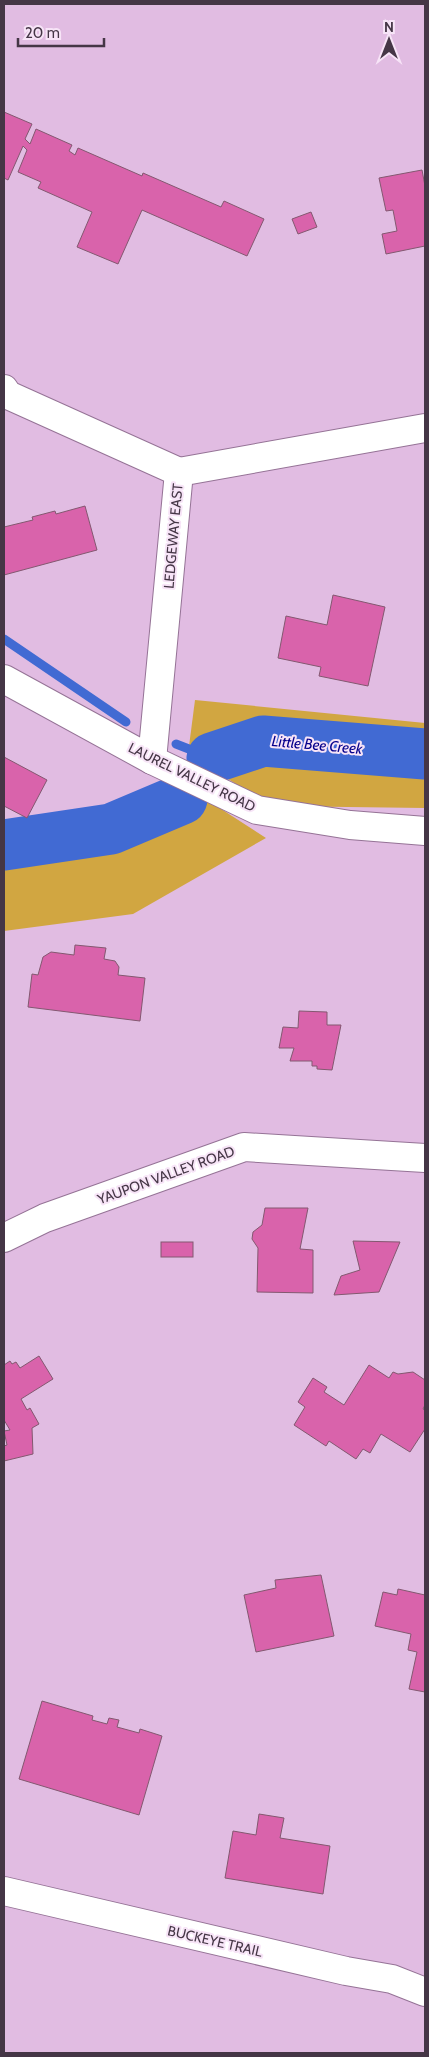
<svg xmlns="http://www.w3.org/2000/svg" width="429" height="2057" font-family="Cabin,sans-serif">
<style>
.green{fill:#d1a641}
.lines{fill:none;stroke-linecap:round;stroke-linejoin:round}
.stream{stroke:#416ad3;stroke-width:9}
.river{stroke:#416ad3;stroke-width:51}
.building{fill:#d963ab;stroke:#835870}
.minor-casing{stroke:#957396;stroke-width:30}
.minor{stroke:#fff;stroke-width:28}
.labels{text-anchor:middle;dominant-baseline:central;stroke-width:4;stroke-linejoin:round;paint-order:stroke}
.street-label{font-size:14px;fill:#453646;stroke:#f7e4f7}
.water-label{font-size:15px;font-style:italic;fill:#05008b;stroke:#f7e4f7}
</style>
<rect width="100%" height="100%" fill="#e1bce2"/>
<g class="green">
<path d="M195,700L425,723V808L271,806L188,754Z"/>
<path d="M184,785L266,838L133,914L4,931V833L167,809Z"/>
</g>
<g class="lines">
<g class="stream">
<path d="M4,639L126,722"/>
<path d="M176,744L212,758"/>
</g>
<g class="river">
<path d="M212,758L263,741L425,754"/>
<path d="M4,845L111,829L182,799"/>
</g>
</g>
<g class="building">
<path d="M4,112L32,124L25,139L30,144L36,129L72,145L69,151L75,155L78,148L142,176L143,173L221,207L224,201L264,219L247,256L142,210L118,264L77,247L92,212L38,188L41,182L18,172L27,150L23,146L8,180L4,178Z"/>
<path d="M422,170L425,186V246L386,254L382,234L397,231L393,210L386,211L379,178Z"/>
<path d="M311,212L317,227L298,234L292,219Z"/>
<path d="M85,506L97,550L4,575V527L33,520L32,517L55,511L56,514Z"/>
<path d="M333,595L385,607L368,686L319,676L321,667L278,658L286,616L327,625Z"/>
<path d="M4,757L47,780L27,818L4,806Z"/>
<path d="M75,945L106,948L104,959L115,961L119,967L118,975L145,978L140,1021L28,1007L32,974L38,975L43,957L51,952L74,955Z"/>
<path d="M299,1011L327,1012V1025H341L332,1070L317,1069V1066H312V1061H290L294,1048H279L283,1027L298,1028Z"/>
<path d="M265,1208H308L300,1249L313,1250V1293L257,1292L258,1248L252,1239L253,1232L262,1225Z"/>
<path d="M353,1241L400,1242L379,1292L334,1295L341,1276L360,1270Z"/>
<rect x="161" y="1242" width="32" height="15"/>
<path d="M39,1356L53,1379L21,1399L27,1410L30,1408L39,1424L32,1428L33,1454L4,1461V1446L7,1445L4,1431L10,1430L4,1420V1365L10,1361L12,1364L16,1362L20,1368Z"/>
<path d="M369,1365L389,1378L393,1372L398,1374L413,1372L425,1380V1405L423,1409L425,1410V1429L410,1452L381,1434L370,1453L363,1449L356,1459L329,1441L326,1446L294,1425L305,1407L298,1402L313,1378L327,1387L324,1392L344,1405Z"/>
<path d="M321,1575L334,1636L256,1652L244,1595L276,1588L275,1580Z"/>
<path d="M398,1589L425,1595V1692L409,1689L417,1652L408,1650L411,1634L375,1626L383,1592L397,1595Z"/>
<path d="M42,1701L93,1716L92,1720L107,1724L109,1718L119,1720L117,1727L139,1733L140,1729L162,1736L139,1815L19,1779Z"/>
<path d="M259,1814L284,1818L280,1838L330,1846L323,1894L225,1878L233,1831L256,1835Z"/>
</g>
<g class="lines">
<defs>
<g id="minor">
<path d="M4,389L8,395L179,472"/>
<path d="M179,472L425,428"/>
<path d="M4,679L152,760L257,810L350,825L425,831"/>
<path d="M152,760L179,472"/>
<path d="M4,1238L45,1218L244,1147L425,1158"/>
<path d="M4,1891L346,1971L392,1979L425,1992"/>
</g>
</defs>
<use href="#minor" class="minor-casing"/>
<use href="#minor" class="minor"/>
</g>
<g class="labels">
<g class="street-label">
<text transform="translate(173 536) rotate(-85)">LEDGEWAY EAST</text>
<text transform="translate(192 777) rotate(26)">LAUREL VALLEY ROAD</text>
<text transform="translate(166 1175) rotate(-20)">YAUPON VALLEY ROAD</text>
<text transform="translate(215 1941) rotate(13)">BUCKEYE TRAIL</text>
</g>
<g class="water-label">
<text transform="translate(317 745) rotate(5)">Little Bee Creek</text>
</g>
</g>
<rect width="429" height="2057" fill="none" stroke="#453646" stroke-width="10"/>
<g transform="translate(389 40)" stroke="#f7e4f7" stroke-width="4" paint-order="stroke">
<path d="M0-4L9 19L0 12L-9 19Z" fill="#453646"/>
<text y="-8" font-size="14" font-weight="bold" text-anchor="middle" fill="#453646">N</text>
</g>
<path d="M18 38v8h86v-8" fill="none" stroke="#453646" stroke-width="2.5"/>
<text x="25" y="38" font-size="15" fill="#453646" stroke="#f7e4f7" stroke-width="4" paint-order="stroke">20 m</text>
</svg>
